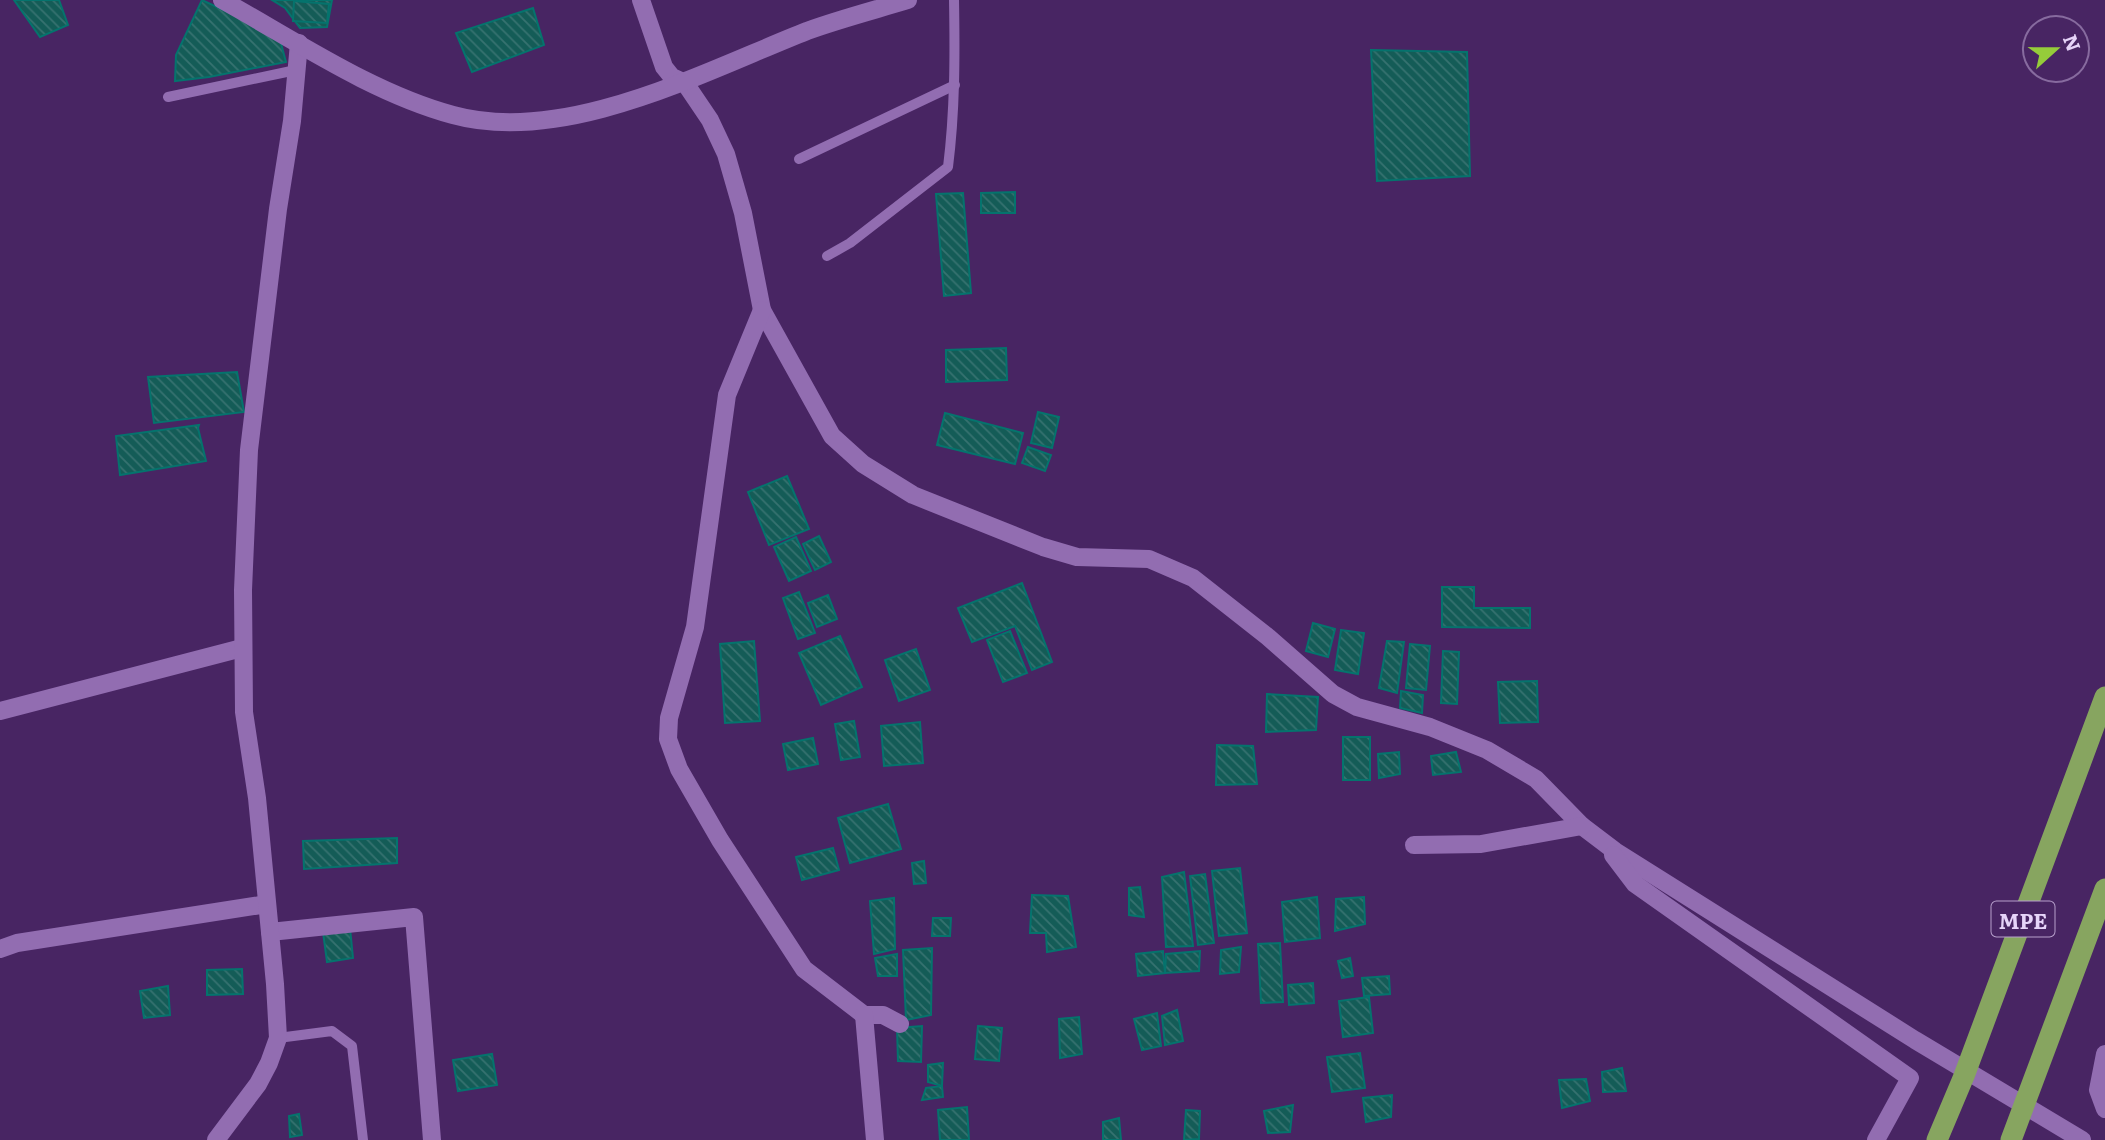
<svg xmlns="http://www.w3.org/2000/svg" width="2105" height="1140" font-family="Literata,serif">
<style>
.building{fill:url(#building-back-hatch);stroke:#05736d;stroke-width:2}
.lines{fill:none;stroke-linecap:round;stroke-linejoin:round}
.service{stroke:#926db1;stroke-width:10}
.minor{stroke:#926db1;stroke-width:18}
.tertiary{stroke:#926db1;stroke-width:18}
.secondary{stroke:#926db1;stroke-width:18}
.motorway{stroke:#87a560;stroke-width:21}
.labels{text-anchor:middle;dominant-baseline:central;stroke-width:6;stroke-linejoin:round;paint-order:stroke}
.shield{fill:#482563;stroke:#b7a0cc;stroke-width:2}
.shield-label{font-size:21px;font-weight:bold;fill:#e6d4f9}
</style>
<defs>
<pattern id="building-back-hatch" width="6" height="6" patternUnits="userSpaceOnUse" patternTransform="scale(1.75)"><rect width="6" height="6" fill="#145c57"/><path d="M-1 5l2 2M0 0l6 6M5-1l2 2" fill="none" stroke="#367270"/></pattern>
</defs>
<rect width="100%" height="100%" fill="#482563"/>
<g class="building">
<path d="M14,0H59L68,25L40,37Z"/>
<path d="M202,0L279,36L286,62L209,77L175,81L176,55Z"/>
<path d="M272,0H332L327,27L300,28L285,8Z"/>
<path d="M294,1L329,4L327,23L293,21Z"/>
<path d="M533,8L544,45L472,72L456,33Z"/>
<path d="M1371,50L1467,52L1470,176L1377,181Z"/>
<path d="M1015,192V213H981V193Z"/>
<path d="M963,193L971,293L944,296L936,194Z"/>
<path d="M1006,348L1007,380L946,382V350Z"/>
<path d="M237,372L244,412L154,423L148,377Z"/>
<path d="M1038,412L1059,417L1052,448L1031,443Z"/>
<path d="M945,413L1023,433L1015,464L937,445Z"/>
<path d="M199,425L198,428L206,461L120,475L116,436Z"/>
<path d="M1028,447L1051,455L1045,471L1022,463Z"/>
<path d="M787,476L809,529L769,545L748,492Z"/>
<path d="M819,536L831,562L815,570L803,544Z"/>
<path d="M796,537L811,571L789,581L774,547Z"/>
<path d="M1022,583L1052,662L1032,670L1015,626L972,642L958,608Z"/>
<path d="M1442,587H1474V608H1530V628L1442,627Z"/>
<path d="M799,592L815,633L798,639L783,598Z"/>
<path d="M828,595L837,619L817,627L808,603Z"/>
<path d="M1313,623L1335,629L1328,657L1306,651Z"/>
<path d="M1341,630L1364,633L1358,674L1335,670Z"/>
<path d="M1010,631L1027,673L1003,682L987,640Z"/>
<path d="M840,636L862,687L821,705L799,653Z"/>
<path d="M754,641L760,721L725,723L720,644Z"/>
<path d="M1387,641L1404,642L1397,693L1379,688Z"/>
<path d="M1410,644L1430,646L1426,690L1406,688Z"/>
<path d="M916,649L930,690L899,701L885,660Z"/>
<path d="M1443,651L1459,652L1457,704L1441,703Z"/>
<path d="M1537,681L1538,722L1500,723L1498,682Z"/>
<path d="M1401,691L1423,695L1422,713L1400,708Z"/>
<path d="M1267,694L1318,697L1316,730L1266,732Z"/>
<path d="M854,721L860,757L841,760L835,724Z"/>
<path d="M920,722L923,763L884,766L881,726Z"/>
<rect x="1343" y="737" width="27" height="43"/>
<path d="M813,738L818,764L788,770L783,744Z"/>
<path d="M1217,745L1253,746L1257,784L1216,785Z"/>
<path d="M1399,752L1400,774L1379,778L1378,754Z"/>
<path d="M1456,752L1461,772L1433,775L1431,756Z"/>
<path d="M888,804L901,849L850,863L838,818Z"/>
<path d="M397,838V863L304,869L303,841Z"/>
<path d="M833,848L839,870L802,880L796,857Z"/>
<path d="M924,861L926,883L914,884L912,863Z"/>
<path d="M1240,868L1247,933L1219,936L1212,871Z"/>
<path d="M1184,872L1193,946L1166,947L1162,877Z"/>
<path d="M1205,874L1214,943L1198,945L1190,876Z"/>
<path d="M1140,887L1144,917L1129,915V888Z"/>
<path d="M1032,895L1068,896L1076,947L1047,952L1046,933H1030Z"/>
<path d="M1317,897L1320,938L1285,942L1282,902Z"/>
<path d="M1364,897L1365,924L1335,931L1336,899Z"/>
<path d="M894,898L895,949L874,954L870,901Z"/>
<path d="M933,918H951L950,936H932Z"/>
<path d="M350,928L353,958L327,962L323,932Z"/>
<path d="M1280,943L1283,1002L1261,1003L1258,944Z"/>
<path d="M1241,947L1239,972L1220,974L1221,950Z"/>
<path d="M932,948L931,1015L906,1020L903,950Z"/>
<path d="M1163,951L1165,973L1138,976L1136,954Z"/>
<path d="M1200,951L1199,971L1165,973L1166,954Z"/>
<path d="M897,954V976H878L875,958Z"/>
<path d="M1350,958L1353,976L1342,978L1338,961Z"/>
<path d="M242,969L243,994L207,995V970Z"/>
<path d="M1389,976L1390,994L1364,996L1362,978Z"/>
<path d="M1313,983L1314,1003L1289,1005L1288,985Z"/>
<path d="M168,986L170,1015L144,1018L140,991Z"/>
<path d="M1369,997L1373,1033L1343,1037L1339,1001Z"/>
<path d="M1177,1010L1183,1041L1165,1045L1162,1016Z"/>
<path d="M1157,1013L1161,1046L1142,1050L1134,1019Z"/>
<path d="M1079,1017L1082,1054L1060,1058L1059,1019Z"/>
<path d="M922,1026L921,1062L898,1061L897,1028Z"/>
<path d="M978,1026L1002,1028L999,1061L975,1059Z"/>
<path d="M1360,1053L1365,1088L1332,1092L1327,1057Z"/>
<path d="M492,1054L497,1085L458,1091L453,1060Z"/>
<path d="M943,1063L942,1086L928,1082V1065Z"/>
<path d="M1622,1068L1626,1091L1603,1092L1602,1072Z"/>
<path d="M1586,1079L1590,1101L1562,1108L1559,1080Z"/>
<path d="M942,1086L943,1097L922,1100L926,1088Z"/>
<path d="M1392,1095L1391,1117L1366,1122L1363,1098Z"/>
<path d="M1293,1105L1290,1132L1268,1133L1264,1111Z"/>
<path d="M967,1107L969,1140H940L938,1110Z"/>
<path d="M1186,1110L1200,1111L1199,1139L1184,1140Z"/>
<path d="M299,1114L302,1135L290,1137L289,1116Z"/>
<path d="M1119,1118L1121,1140H1103V1122Z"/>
</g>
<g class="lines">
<g class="service">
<path d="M168,97L296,70"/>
<path d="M799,159L955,85"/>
<path d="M827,256L850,243L948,167C955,111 955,56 954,0"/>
<path d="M278,1038L332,1031L352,1046L363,1140"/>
</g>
<g class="minor">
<path d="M641,0L664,67L672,77L685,83L710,120L726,154L743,213L762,310L832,436L863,464L913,495L1043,547L1077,557L1149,559L1193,578L1268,637L1333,694L1357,707L1430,727L1487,750L1536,779L1582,826L1615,851L1915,1040L2082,1140"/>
<path d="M762,310L727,395L695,627L669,718L668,739L679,769L720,840L804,969L864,1015H883L900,1024"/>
<path d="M0,711L242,648"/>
<path d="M1414,845L1481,844L1582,826"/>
<path d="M1613,855L1635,884L1910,1078L1876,1140"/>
<path d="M270,932L414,917L432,1140"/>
<path d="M0,949L17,943L267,904"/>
<path d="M864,1015L875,1140"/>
<path d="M2105,1054L2098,1090L2105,1109"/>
</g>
<path class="tertiary" d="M216,1140L258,1084L269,1063L278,1038L275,984L257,798L244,712L243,590L249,450L278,209L292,121L299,43"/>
<path class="secondary" d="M222,0C296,41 372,93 453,115C565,146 705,71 807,31C840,19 875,10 908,0"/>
<g class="motorway">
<path d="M1937,1140L1964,1076L2105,697"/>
<path d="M2011,1140L2105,889"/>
</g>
</g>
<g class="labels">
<rect class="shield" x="1991.5" y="901.5" width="63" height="35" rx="5"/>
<g class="shield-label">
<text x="2023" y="919">MPE</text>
</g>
</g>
<g transform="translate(2056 49) rotate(69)"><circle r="33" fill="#482563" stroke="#876b9f" stroke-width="2"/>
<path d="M0-5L12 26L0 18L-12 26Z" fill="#95cc3a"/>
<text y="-10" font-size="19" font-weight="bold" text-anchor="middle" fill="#e6d4f9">N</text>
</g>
</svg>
